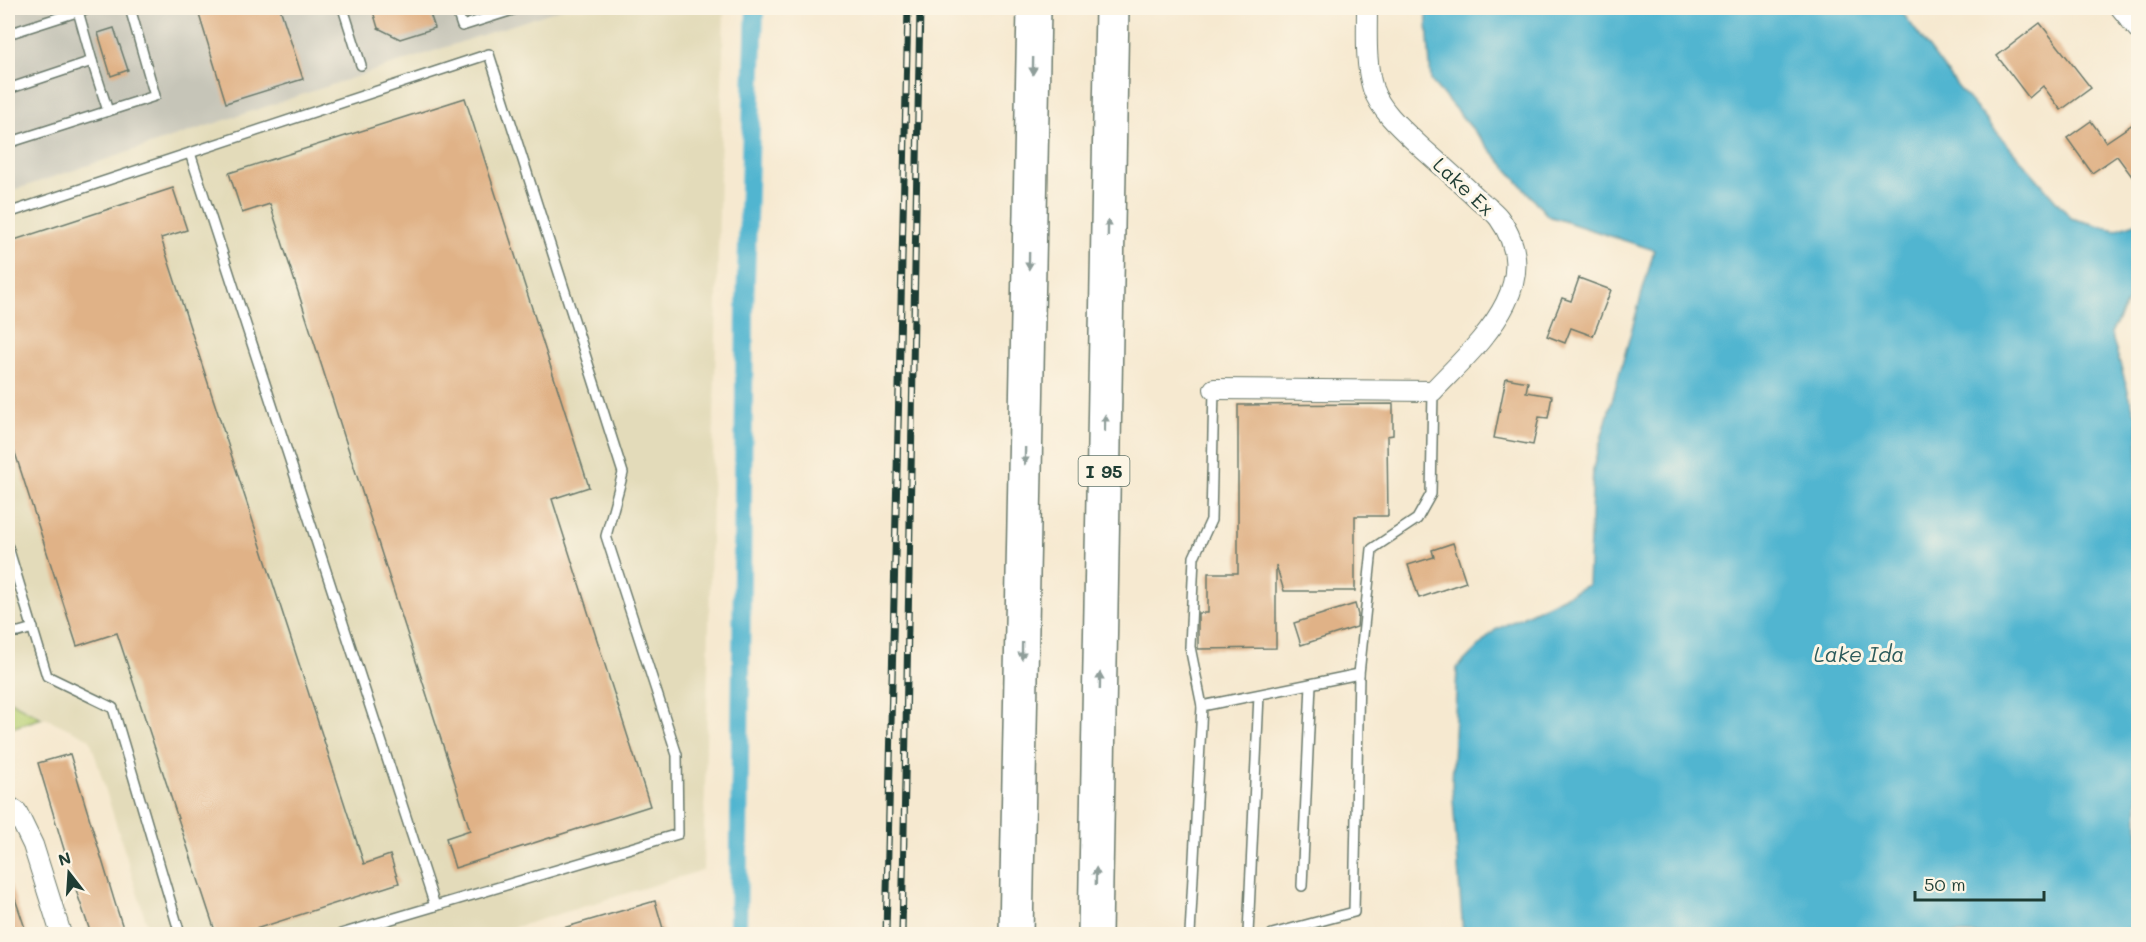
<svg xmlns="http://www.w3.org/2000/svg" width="2146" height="942" font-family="Mali,sans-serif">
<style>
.built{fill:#e3dbba}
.industrial{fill:#c6c5b8}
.green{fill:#b8d075;stroke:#6c8654;stroke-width:1.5}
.water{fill:#51b5d0;stroke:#387982;stroke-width:1.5}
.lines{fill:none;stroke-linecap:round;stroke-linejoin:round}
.canal{stroke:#51b5d0;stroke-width:18}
.building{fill:#e0b287}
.service-casing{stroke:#6a796b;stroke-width:12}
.minor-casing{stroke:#6a796b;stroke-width:22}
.motorway-casing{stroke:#6a796b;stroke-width:36}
.service{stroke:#fff;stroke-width:9}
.minor{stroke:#fff;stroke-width:20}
.motorway{stroke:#fff;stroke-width:33}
.rail-casing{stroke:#1f3d34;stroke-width:7}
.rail{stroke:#fcf5e5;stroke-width:4.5;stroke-dasharray:14;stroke-linecap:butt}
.oneway{fill:#8f9e9a}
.labels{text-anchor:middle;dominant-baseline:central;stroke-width:6;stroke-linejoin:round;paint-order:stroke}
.shield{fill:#fcf5e5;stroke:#617469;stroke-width:1.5}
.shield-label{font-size:18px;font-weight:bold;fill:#1f3d34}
.street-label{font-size:20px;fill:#1f3d34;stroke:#fcf5e5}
.water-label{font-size:21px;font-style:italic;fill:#2c5b5b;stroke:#fcf5e5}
</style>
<rect width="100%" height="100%" fill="#fcf5e5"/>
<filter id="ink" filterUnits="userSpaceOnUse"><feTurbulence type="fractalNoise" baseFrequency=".0167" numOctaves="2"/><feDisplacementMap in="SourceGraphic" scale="12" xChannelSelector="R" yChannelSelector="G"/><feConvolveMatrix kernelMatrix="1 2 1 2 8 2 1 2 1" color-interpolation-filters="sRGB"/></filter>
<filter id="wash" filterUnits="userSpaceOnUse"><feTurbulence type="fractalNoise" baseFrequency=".008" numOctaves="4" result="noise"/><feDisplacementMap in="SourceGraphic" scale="24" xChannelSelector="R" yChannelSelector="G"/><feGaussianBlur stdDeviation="1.35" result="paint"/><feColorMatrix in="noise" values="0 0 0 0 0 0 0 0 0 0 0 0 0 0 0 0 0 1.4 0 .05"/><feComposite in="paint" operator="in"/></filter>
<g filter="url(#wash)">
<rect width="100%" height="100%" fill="#f6e9d0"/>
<path class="built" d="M564,8H724L703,870L493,934H150L90,739L8,700V192Z"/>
<path class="industrial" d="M8,8H564L8,192Z"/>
<path class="green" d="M8,700L42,718L8,729Z"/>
<path class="water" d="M1426,8H1899L1958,87L2071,218L2115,230L2138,222V288L2133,292L2111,333L2134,411L2138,416V934H1463L1452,785L1457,668L1495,630L1588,585L1593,468L1654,250L1548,216L1431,81Z"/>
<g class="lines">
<path class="canal" d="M738,934L745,308L755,8"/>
</g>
<g id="blocks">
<g class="building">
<path d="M197,8H280L303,79L226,103Z"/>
<path d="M372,8H428L435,28L400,39L378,28Z"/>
<path d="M2040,23L2091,88L2061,110L2043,86L2029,98L1997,56Z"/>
<path d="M114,28L128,70L111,76L98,33Z"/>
<path d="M465,98L589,487L552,499L650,806L455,868L446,838L470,830L270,204L242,213L229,173Z"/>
<path d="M2139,120V186L2117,156L2092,173L2067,138L2091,121L2106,142Z"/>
<path d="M173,188L187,230L161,238L364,864L390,855L399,883L240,934H216L117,633L77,646L8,431V242Z"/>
<path d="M1579,278L1611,290L1593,336L1571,328L1565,343L1547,336L1562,298L1571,301Z"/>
<path d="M1506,378L1528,382L1526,392L1552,396L1548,418L1539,417L1533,445L1494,438Z"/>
<path d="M1393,404V435L1387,436L1388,516H1355V591H1284L1276,565V648L1198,649V613H1208V573H1238V405Z"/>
<path d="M1453,543L1466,582L1419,598L1408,565L1434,557L1432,550Z"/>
<path d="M1355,604L1358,615L1357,627L1301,645L1294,623Z"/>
<path d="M70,754L115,903L125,934H91L78,896L38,763Z"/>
<path d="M8,884H10L27,934H8Z"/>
<path d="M655,901L664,932L657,934H554L553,931Z"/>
</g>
</g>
</g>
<g filter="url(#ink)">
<use href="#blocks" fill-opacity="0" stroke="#6a796b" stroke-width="1.5"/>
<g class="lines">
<defs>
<g id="service">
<path d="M343,8L361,65"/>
<path d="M456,8L462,26L519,8"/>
<path d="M8,34L89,8"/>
<path d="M92,61L108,111"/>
<path d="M8,89L92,61L78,11"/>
<path d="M8,143L155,96L130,8"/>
<path d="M190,153L435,906"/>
<path d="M8,213L489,54L623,473L606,536L677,755L678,834L341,934"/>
<path d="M8,547L47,676L113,708L180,934"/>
<path d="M8,632H19L33,628"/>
<path d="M1202,706L1190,647L1194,557L1211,520L1214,389"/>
<path d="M1302,886L1311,684"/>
<path d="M1190,934L1202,706L1359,674"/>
<path d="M1248,934L1259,695"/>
<path d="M1272,934L1354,912L1359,674L1372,549L1417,519L1431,494L1433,391"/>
</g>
<g id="minor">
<path d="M2121,8L2138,29"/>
<path d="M1214,389L1433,391C1476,345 1548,286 1499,218C1493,210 1483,204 1476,197C1458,180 1440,164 1422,148C1404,131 1381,112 1373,89C1365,63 1367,34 1367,8"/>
<path d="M8,806L17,812L33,845L61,934"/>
</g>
<g id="motorway">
<path d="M1016,934L1034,8"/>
<path d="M1095,934L1112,8"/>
</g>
</defs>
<use href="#service" class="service-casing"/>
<use href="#minor" class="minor-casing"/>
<use href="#motorway" class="motorway-casing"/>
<use href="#service" class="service"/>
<use href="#minor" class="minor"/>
<use href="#motorway" class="motorway"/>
<defs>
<g id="rail">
<path d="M886,934L908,8"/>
<path d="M902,934L920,8"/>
</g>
</defs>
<use href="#rail" class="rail-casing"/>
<use href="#rail" class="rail"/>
</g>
<defs><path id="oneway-solid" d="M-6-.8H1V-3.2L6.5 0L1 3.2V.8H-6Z" transform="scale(1.5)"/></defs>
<g class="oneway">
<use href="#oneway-solid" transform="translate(1033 66) rotate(91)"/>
<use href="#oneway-solid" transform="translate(1108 228) rotate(-89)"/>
<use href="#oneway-solid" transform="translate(1029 261) rotate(91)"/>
<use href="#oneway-solid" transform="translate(1105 423) rotate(-89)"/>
<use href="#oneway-solid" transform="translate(1025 456) rotate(91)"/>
<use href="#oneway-solid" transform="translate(1022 651) rotate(91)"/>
<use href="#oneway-solid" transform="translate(1100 681) rotate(-89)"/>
<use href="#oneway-solid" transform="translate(1096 876) rotate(-89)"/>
</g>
</g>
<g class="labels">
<rect class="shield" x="1078.5" y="456" width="51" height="30" rx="4.5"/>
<g class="shield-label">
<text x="1104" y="471">I 95</text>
</g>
<g class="street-label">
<text transform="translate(1464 186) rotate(43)">Lake Ex</text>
</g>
<g class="water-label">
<text x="1859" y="653">Lake Ida</text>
</g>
</g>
<rect width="2146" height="942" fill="none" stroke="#fcf5e5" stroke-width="30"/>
<g transform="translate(69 873) rotate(343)" stroke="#fcf5e5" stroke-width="4.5" paint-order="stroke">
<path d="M0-4.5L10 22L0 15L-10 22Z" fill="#1f3d34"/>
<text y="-9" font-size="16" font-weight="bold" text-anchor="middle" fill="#1f3d34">N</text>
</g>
<path d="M1915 891v9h129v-9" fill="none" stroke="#1f3d34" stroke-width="3"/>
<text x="1924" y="891" font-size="18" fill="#1f3d34" stroke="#fcf5e5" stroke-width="4.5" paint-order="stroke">50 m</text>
</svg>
